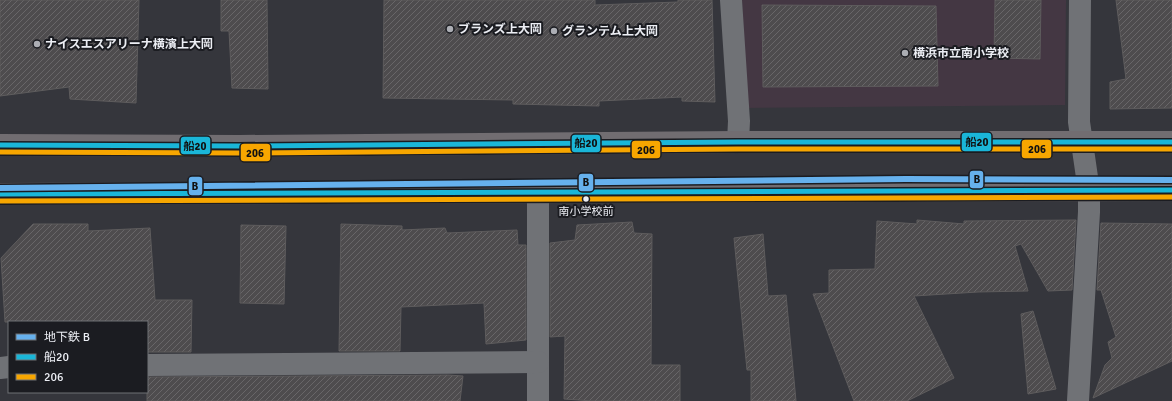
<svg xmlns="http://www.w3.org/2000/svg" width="1172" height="401" font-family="Signika,'Noto Sans JP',sans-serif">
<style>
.education{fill:#443743}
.building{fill:url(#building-hatch);stroke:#5e5c5d}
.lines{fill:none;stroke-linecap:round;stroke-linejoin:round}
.street{stroke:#707276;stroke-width:22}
.primary{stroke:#716d71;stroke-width:22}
.bus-1-casing{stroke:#1b1c21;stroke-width:8}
.bus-2-casing{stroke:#1b1c21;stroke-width:8}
.bus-1{stroke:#1ab6d8;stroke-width:5}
.bus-2{stroke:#f7a600;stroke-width:5}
.metro-1-casing{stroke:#1b1c21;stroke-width:9}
.metro-1{stroke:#66b1ed;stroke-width:6}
.poi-dot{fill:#acaeb4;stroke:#1b1c21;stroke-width:1.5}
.bus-dot{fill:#eceef4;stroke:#1b1c21;stroke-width:1.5}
.labels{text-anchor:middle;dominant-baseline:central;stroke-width:4;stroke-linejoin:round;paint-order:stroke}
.bus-label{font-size:11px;fill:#eceef4;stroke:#1b1c21}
.poi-label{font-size:12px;font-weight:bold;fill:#eceef4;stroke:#1b1c21;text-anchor:start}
.line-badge{stroke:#1b1c21;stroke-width:1.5}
.pale-badge-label{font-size:11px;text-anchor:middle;font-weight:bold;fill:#111}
</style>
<defs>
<pattern id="building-hatch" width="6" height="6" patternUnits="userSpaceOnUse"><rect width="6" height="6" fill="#4e4c4e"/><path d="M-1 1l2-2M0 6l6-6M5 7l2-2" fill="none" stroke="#686668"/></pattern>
</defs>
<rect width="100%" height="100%" fill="#35363c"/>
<path class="education" d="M742,0H1066L1065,105L747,108Z"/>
<g class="building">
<path d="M0,0H139L136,103L70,99L69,87L0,96Z"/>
<path d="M221,0H267L268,89L232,88L229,31H221Z"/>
<path d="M384,0H595V5L678,2V0H712L715,102L682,101V97L599,101V106L513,104V100L383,98Z"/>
<path d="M995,0H1041L1040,59L994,58Z"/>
<path d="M1116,0H1172V108L1110,109V82L1126,79Z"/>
<path d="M762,5L936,6L938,86L763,87Z"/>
<path d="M917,220L964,224V221L1076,220L1072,290L1048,291L1021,244L1015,246L1028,291L978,292L914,296L954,378L907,401H854L813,294L829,293V270L875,269L877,221L917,224Z"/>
<path d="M632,222L634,233L652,234L651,365H680V401H593L564,399L565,336L550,337V243L575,240L577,225Z"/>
<path d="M1101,223L1172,224V361L1093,398L1105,365L1112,358L1108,342L1116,337L1101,290H1097Z"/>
<path d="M33,224H88V231L150,228L155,300H192L191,352H147V322H5L1,258Z"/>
<path d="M341,224L402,226V230L445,228L447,233L517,230L518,245H526V340L486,344L484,303L401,307L400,351H339Z"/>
<path d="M241,225L286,226L284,304L240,303Z"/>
<path d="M763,234L768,296L786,295L796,401H751V370H747L734,238Z"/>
<path d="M1033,311L1056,389L1028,394L1021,314Z"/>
<path d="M448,375L463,376L460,401H147V377Z"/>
</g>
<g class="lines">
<g class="street">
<path d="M731,0L739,121L738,142"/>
<path d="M538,193V401"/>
<path d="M147,365L538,362"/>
<path d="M0,368L9,367"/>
<path d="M1078,401L1089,212V191L1079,122L1080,0"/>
</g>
<g class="primary">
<path d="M0,145L239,146L738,142H1172"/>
<path d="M0,194L1172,190"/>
</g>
<defs>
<g id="bus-1">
<path d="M0,145L239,146L738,142H1172"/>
<path d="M0,194L1172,190"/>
</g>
<g id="bus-2">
<path d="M0,152L239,153L738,149H1172"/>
<path d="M0,201L1172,197"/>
</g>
</defs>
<use href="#bus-1" class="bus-1-casing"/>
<use href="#bus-2" class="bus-2-casing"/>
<use href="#bus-1" class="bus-1"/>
<use href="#bus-2" class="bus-2"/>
<defs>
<path id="metro-1" d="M0,188L906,179L1172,180"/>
</defs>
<use href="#metro-1" class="metro-1-casing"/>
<use href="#metro-1" class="metro-1"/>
</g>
<g class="poi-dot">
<circle cx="450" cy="29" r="4"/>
<circle cx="554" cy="31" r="4"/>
<circle cx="37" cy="44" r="4"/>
<circle cx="905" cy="53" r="4"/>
</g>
<circle class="bus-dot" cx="586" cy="199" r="3.5"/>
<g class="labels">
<g class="bus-label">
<text x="586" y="211">南小学校前</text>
</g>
<g class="poi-label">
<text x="458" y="29">ブランズ上大岡</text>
<text x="562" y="31">グランテム上大岡</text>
<text x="45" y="44">ナイスエスアリーナ横濱上大岡</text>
<text x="913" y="53">横浜市立南小学校</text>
</g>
</g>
<g class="line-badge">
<rect x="961" y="132" width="31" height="20" rx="4" fill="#1ab6d8"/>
<rect x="571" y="134" width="30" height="19" rx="4" fill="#1ab6d8"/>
<rect x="180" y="136" width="31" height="19" rx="4" fill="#1ab6d8"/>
<rect x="1021" y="139" width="31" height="20" rx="4" fill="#f7a600"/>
<rect x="631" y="140" width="30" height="19" rx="4" fill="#f7a600"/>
<rect x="240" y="143" width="31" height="19" rx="4" fill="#f7a600"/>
<rect x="969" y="170" width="15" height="19" rx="4" fill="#66b1ed"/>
<rect x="578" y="173" width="16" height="19" rx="4" fill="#66b1ed"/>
<rect x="188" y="176" width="15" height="20" rx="4" fill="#66b1ed"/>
</g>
<g class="pale-badge-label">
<text x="977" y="146">船20</text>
<text x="586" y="147">船20</text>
<text x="195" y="150">船20</text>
<text x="1037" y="153">206</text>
<text x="646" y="154">206</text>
<text x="255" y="157">206</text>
<text x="977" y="183">B</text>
<text x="586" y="186">B</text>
<text x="195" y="190">B</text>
</g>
<rect x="8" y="321" width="140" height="72" fill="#1b1c21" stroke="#6f7075"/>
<rect x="16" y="334" width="20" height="6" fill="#66b1ed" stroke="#6f7075"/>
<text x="44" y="341" font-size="12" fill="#eceef4">地下鉄 B</text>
<rect x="16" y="354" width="20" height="6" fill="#1ab6d8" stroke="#6f7075"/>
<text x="44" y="361" font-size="12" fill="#eceef4">船20</text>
<rect x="16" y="374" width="20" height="6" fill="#f7a600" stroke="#6f7075"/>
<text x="44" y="381" font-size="12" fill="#eceef4">206</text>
</svg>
